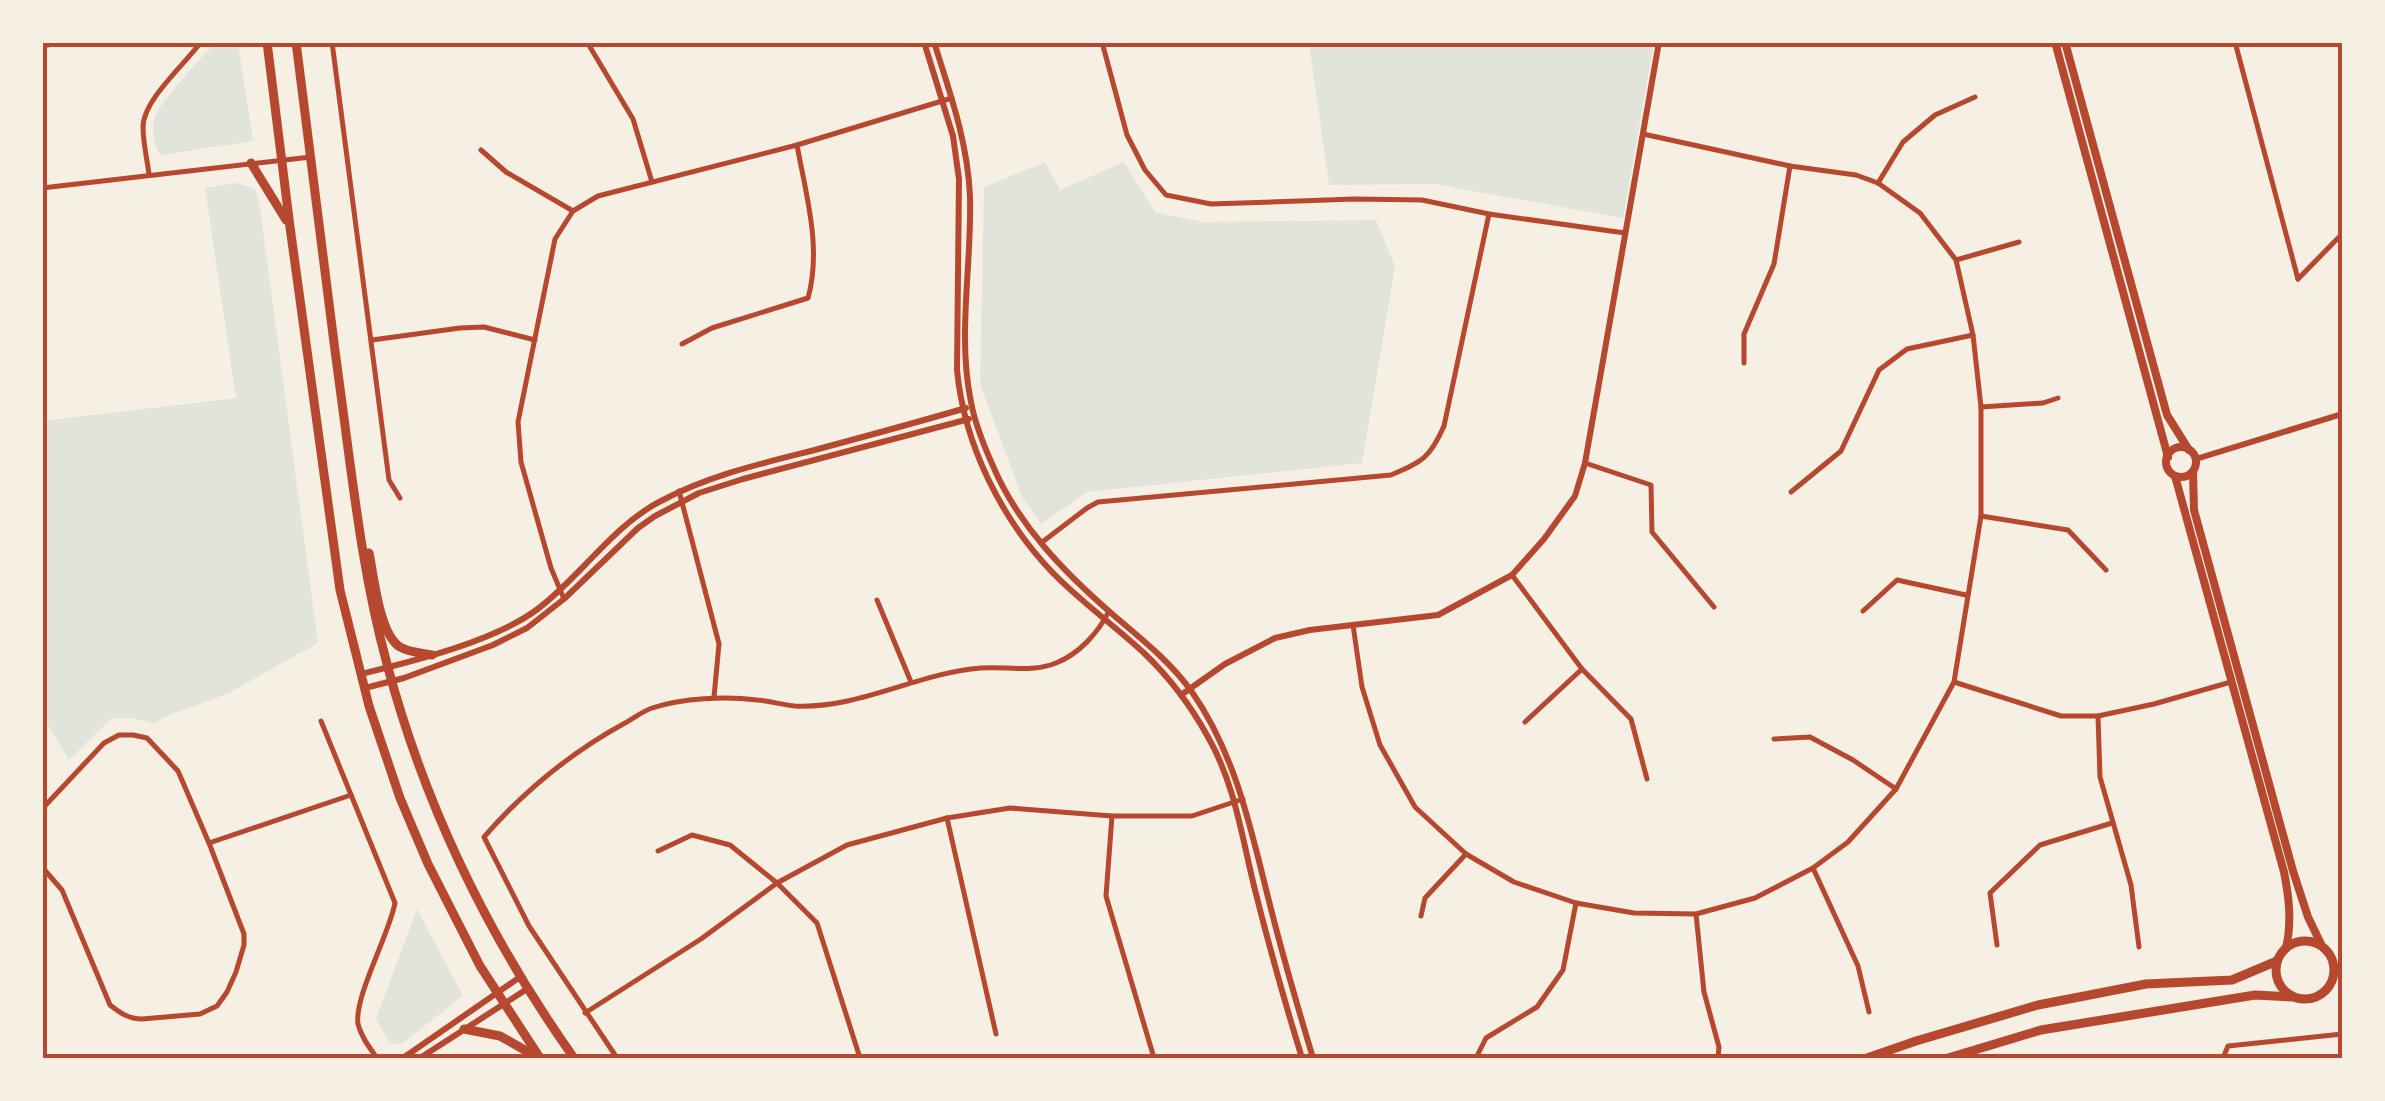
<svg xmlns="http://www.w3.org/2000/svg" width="2385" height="1101" font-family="Manrope,sans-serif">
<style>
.green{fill:#e2e4dc}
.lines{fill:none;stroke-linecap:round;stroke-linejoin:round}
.minor{stroke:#b5482f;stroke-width:5}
.tertiary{stroke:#b5482f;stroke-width:6}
.secondary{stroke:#b5482f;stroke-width:8}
.primary{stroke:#b5482f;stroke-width:9}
.trunk{stroke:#b5482f;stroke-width:9}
.neatline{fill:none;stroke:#b5482f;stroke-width:4}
</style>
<rect width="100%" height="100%" fill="#f6efe4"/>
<g class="green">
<path d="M215,43H238L253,141L161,155C154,146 151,129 155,117C160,102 202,57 215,43Z"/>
<path d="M1309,43H1654L1623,218L1434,184L1329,185Z"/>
<path d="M1045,162L1060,190L1124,162L1155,212L1203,222L1376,220L1395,266L1362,463L1087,492L1041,524L1022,497L980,384L984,187Z"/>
<path d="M237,183L255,189L260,208L318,643L229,693L162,718L155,724L132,718H112L69,760L43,717V421L236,398L205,188Z"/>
<path d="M417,909L463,996L401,1044L390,1043L376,1019Z"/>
</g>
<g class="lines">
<g class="minor">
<path d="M332,42L389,480L400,498"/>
<path d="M587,42L633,119L652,182"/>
<path d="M1102,42L1127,135L1145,170L1166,195L1211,204L1355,199L1422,200L1489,214L1625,233"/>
<path d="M2235,42L2298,279"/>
<path d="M48,45L53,42"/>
<path d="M481,150L506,172L573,211"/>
<path d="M149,174C147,159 143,142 143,127C143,100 185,64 201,42"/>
<path d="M1878,183L1903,142L1935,115L1975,97"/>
<path d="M42,188L311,157"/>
<path d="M1956,260L2019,242"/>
<path d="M2298,279L2342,234"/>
<path d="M372,340L460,328L484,327L535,340"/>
<path d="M682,344L712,328L808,298C822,248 806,195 797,145"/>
<path d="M1744,363V334L1774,264L1790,166"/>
<path d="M1981,407L2043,403L2058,398"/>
<path d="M1585,463L1651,485L1652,532L1714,607"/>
<path d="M679,491L719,644L714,697"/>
<path d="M1791,492L1841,451L1879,370L1907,349L1973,335"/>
<path d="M1981,516L2068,530L2106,570"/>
<path d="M1041,543L1087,508L1098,502L1391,475C1422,462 1430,458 1444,426L1489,214"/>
<path d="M1512,575L1582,669L1631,719L1647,779"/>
<path d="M564,599L551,568L521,462L518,422L555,239L573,211L598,196L797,145L952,98"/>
<path d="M877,600L911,682"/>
<path d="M1863,611L1897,580L1966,595"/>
<path d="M1353,625L1362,687L1380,745L1415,807L1466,854L1514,882L1576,903L1634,913L1696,914L1755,898L1813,868L1848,842L1896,789L1954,682L1981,516V407L1973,335L1956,260L1920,213L1878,183L1856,175L1790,166L1643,134"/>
<path d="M1954,682L2061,716H2098L2154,704L2231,682"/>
<path d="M2098,716L2100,777L2131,885L2139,947"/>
<path d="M321,721L395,903C389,935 354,997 358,1024C361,1037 370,1048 377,1058"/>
<path d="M1525,722L1582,669"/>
<path d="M1774,739L1810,737L1853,760L1896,789"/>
<path d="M42,809L104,743L119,735H133L147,738L178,771L209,843L244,934V945L236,972L227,992L217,1006L200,1014L142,1019C129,1019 120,1013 110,1005L62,890L42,867"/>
<path d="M1112,816L1106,896L1154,1058"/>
<path d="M947,818L996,1034"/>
<path d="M209,843L351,795"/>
<path d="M658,851L692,835L730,845L777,883L817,923L860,1058"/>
<path d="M1813,868L1858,966L1869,1012"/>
<path d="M1696,914L1704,992L1719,1047L1718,1058"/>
<path d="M1421,916L1425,898L1466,854"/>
<path d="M1997,945L1990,893L2040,845L2112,823"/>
<path d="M585,1013L701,939L777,883L847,845L947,818L1010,808L1112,816H1192L1243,799"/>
<path d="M617,1058L529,926L484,837C524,791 572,752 625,723C634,718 643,711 652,708C683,698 725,696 757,700C770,701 783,705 795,706C860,709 917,673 981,668C1006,666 1032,673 1056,663C1079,654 1098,633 1109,611"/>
<path d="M1476,1058L1486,1038L1537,1007L1563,970L1576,903"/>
<path d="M2223,1058L2228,1046L2342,1034"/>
</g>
<g class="tertiary">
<path d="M924,42L953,136L959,179L957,370C964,444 1001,519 1053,573C1081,602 1114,625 1144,653C1170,678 1191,706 1208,737C1235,784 1242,838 1255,890C1269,946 1285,1003 1302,1058"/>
<path d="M934,42C950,93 968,143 970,197C972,265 957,335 971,402C975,424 984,446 993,466C1018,525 1064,572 1111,613C1140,638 1170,661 1192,692C1237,757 1251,831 1270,905C1283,957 1298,1008 1313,1058"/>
<path d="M2196,459L2342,414"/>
<path d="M361,674C414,661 496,641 539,608C581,576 612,527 659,502C707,476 759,464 811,451C863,437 915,423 966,408"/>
<path d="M365,688L404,678L493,645L527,628L564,599L638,528L655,516L699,493L743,479L969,419"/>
<path d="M1181,695L1225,664L1275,638L1310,630L1438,615L1512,575L1544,539L1575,496L1585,463L1659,42"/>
<path d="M403,1058L520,977"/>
<path d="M420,1058L527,989"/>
</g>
<g class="secondary">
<path d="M2055,42L2168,457"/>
<path d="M2065,42L2167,415L2189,450"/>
<circle cx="2181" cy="462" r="15"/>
<path d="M2193,472L2194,510L2293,871L2308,917L2322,946"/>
<path d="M2175,476L2284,872C2289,897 2292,922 2286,948"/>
</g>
<g class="primary">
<circle cx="2305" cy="970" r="29"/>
<path d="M1867,1058L1916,1041L2038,1005L2146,984L2232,980L2277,961"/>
<path d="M1948,1058L2041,1030L2255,995L2292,997"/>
</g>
<g class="trunk">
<path d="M267,42L290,227L340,590L369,706L400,798L428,864L480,966L540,1058"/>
<path d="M296,42C312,168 327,293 344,418C355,501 365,584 387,664C425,807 489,938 574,1058"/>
<path d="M251,163L286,220"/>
<path d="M369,553C374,576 379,634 400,647C408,652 422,653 432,655"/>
<path d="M464,1029L500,1036L537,1057"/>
</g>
</g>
<rect width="2385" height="1101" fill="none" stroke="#f6efe4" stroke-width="90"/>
<rect x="45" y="45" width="2295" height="1011" class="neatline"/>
</svg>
